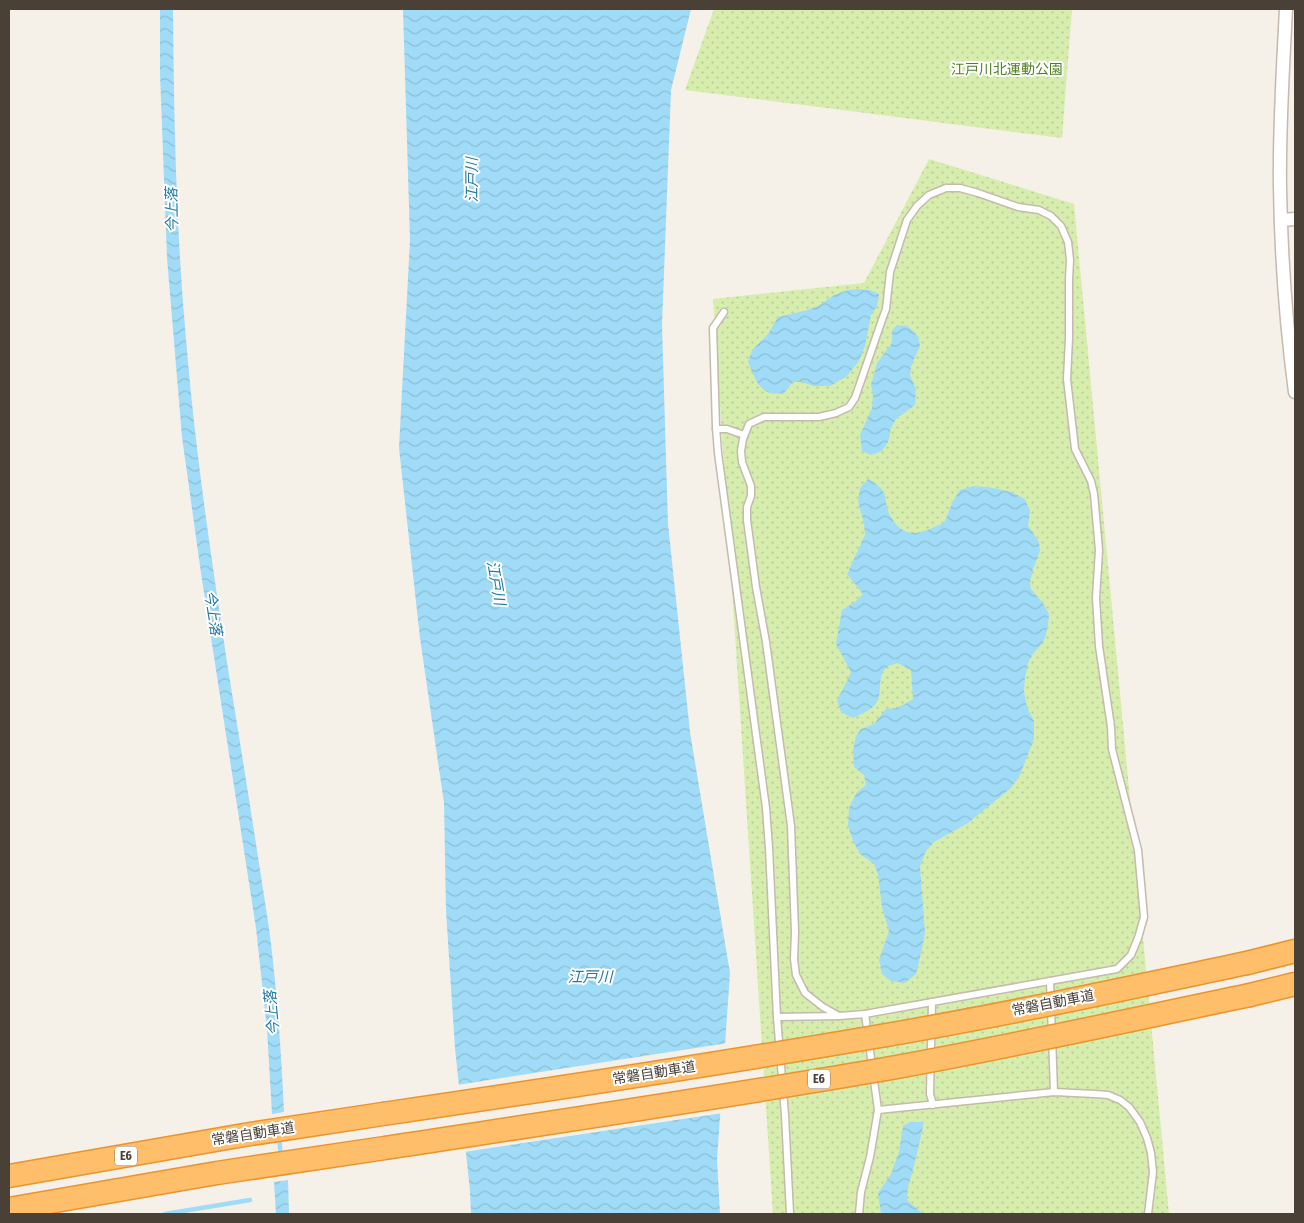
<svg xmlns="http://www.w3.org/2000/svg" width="1304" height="1223" font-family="'Fira Sans Condensed','Noto Sans JP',sans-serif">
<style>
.green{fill:url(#green-dots)}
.water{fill:url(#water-waves)}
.pier{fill:#f5f0e8}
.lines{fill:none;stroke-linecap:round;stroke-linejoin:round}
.stream{stroke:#a0dcf7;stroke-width:4.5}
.service-casing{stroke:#c5baad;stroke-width:9}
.minor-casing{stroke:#c5baad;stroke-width:15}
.motorway-casing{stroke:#ec932c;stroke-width:25}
.service{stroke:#fff;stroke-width:6}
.minor{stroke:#fff;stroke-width:12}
.motorway{stroke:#ffbf6a;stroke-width:22}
.motorway-bridge-casing{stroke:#ec932c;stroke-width:25;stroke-linecap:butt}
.motorway-bridge{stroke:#ffbf6a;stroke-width:22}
.labels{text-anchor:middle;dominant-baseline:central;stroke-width:4;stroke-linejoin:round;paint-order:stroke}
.shield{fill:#fff;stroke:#807972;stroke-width:1}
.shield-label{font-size:12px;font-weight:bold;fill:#4a4036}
.park-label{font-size:14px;fill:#508223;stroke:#fff}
.street-label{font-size:14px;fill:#4a4036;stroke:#fff}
.water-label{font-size:15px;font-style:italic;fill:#217ba7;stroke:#fff}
</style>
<defs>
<pattern id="green-dots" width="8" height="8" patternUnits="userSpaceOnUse" patternTransform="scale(1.25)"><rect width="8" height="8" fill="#d7edae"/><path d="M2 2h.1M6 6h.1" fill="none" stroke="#bacc96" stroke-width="1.8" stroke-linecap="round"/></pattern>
<pattern id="water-waves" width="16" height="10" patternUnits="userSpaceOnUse" patternTransform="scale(1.25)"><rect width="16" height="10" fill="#a0dcf7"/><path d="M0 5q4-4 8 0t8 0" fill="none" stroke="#8bbed4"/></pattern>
</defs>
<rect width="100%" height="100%" fill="#f5f0e8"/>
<g class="green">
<path d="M714,9H1072L1062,138L685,90Z"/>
<path d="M929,159L1074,204L1169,1214H773L713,299L864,283Z"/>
</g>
<g class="water">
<path d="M160,9H173C174,119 176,229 186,339C195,451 212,563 229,675C243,759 256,844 269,928C277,989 281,1050 284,1112L272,1114L267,1029L256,928L201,573L182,437L167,258L160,73Z"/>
<path d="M403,9H691L671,90L662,325L668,524L690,732L730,973L717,1160L720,1214H471L470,1191L455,1048L446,911L444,803L420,638L399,448L410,240Z"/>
<path d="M858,289L870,290L879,294L877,306L871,315L865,346L859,361L847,376L830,386H814L801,382H793L784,393C760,397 756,381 748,362L752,350L768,334L778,317L808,310L820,305L834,295L848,290Z"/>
<path d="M897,325L908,326L918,336L920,346L911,366L910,375L916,389L915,405L896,419L891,428L888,442L882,451L871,455L862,451L860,435L872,408L873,395L871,385L877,363L892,343V331Z"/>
<path d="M868,479C875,483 882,487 885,495C886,499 886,504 887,507C890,519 900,533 914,533C923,533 936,526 944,523L953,501L960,490L974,486L993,488L1011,492L1025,499L1030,511L1028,526L1039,542L1040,551L1033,569L1030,582L1031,589L1043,603L1049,614L1048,625L1045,638L1040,646L1033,654L1028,663L1025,678L1024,691L1027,707L1034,721V739L1020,775L1011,788L968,823L934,842L926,851L920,866L925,933L921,953L916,974L905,983L891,981L882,974L879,960L889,931L882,907L878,874L874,864L860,854L853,841L848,826L849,808L857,792L866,785L864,775L854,767L853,750L856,736L861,729L874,724L886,709L898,708L913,699L911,670L898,663C895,664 889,665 887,667C876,677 883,691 877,702C873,710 860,714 853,718L841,712L837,700L846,683L851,672L836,644L842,610L855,602L863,594L847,574L865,535L864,523L858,502L860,488Z"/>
<path d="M910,1122H924L914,1166L908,1187L907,1200L923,1214H881L878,1193L891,1174L899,1152L903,1126Z"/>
<path d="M288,1180L289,1214H276L274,1182Z"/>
</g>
<path class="pier" d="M728,1043L723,1113L464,1152L457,1085Z"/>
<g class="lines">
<g class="stream">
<path d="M279,1136L281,1158"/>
<path d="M165,1214L250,1200"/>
</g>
<defs>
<g id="service">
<path d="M946,188H960L978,193L1018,207L1039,210L1051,216L1061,226L1068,242L1070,260L1069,279V338L1067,379L1075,449L1091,481L1094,494L1099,550L1096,598L1099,646L1111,727L1112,749L1138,850L1144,917L1138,938L1131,955L1117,969L865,1014L839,1016L823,1007L805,993L796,975L794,959L795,932L791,826L766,642L756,587L747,520V507L751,496V486L742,462L741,451L743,439L749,424L764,417H819L836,413L849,407L855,398L883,317L886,309L890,272L907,220L917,206L929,195Z"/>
<path d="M724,312L713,328L716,427L718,453L766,808L769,848L777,1017"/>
<path d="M716,429H727L744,435"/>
<path d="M1050,981L1054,1092"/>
<path d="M932,1002L930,1094L933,1105"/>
<path d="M878,1110L1054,1092L1095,1094L1108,1095L1120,1100L1129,1107L1140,1122L1147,1138L1151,1153L1153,1172L1148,1214"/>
<path d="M790,1214L785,1115L777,1017L839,1016"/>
<path d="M859,1214L861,1192L870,1157L878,1110L865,1014"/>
</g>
<g id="minor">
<path d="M1286,9C1283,68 1279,128 1280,187C1281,256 1286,324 1295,392"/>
<path d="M1281,220L1295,219"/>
</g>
<g id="motorway">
<path d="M1247,963L1295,951"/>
<path d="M1250,995L1295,984"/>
<path d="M9,1176L244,1135L383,1114"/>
<path d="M9,1209L217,1173L385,1148"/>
</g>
</defs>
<use href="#service" class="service-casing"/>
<use href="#minor" class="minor-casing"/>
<use href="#motorway" class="motorway-casing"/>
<use href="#service" class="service"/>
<use href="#minor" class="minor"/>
<use href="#motorway" class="motorway"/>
<defs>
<g id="motorway-bridge">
<path d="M383,1114C547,1090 711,1065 875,1037C1000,1016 1123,989 1247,963"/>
<path d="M385,1148C548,1123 711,1099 874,1071C1000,1049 1125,1021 1250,995"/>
</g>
</defs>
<use href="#motorway-bridge" class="motorway-bridge-casing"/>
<use href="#motorway-bridge" class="motorway-bridge"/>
</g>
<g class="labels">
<g class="shield">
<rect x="808" y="1069.5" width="22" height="19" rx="4"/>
<rect x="115" y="1146.5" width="22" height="19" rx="4"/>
</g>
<g class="shield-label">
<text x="819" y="1079">E6</text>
<text x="126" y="1156">E6</text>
</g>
<g class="park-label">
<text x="1007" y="69">江戸川北運動公園</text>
</g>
<g class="street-label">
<text transform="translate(1053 1003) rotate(-11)">常磐自動車道</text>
<text transform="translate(654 1073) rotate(-9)">常磐自動車道</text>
<text transform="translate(253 1134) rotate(-9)">常磐自動車道</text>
</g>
<g class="water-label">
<text transform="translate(472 180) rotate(-90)">江戸川</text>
<text transform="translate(172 210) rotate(-91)">今上落</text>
<text transform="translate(496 583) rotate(80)">江戸川</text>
<text transform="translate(213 613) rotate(81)">今上落</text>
<text x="590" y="977">江戸川</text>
<text transform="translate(272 1013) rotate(-95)">今上落</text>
</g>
</g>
<rect width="1304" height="1223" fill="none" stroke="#4a4036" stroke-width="20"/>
</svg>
